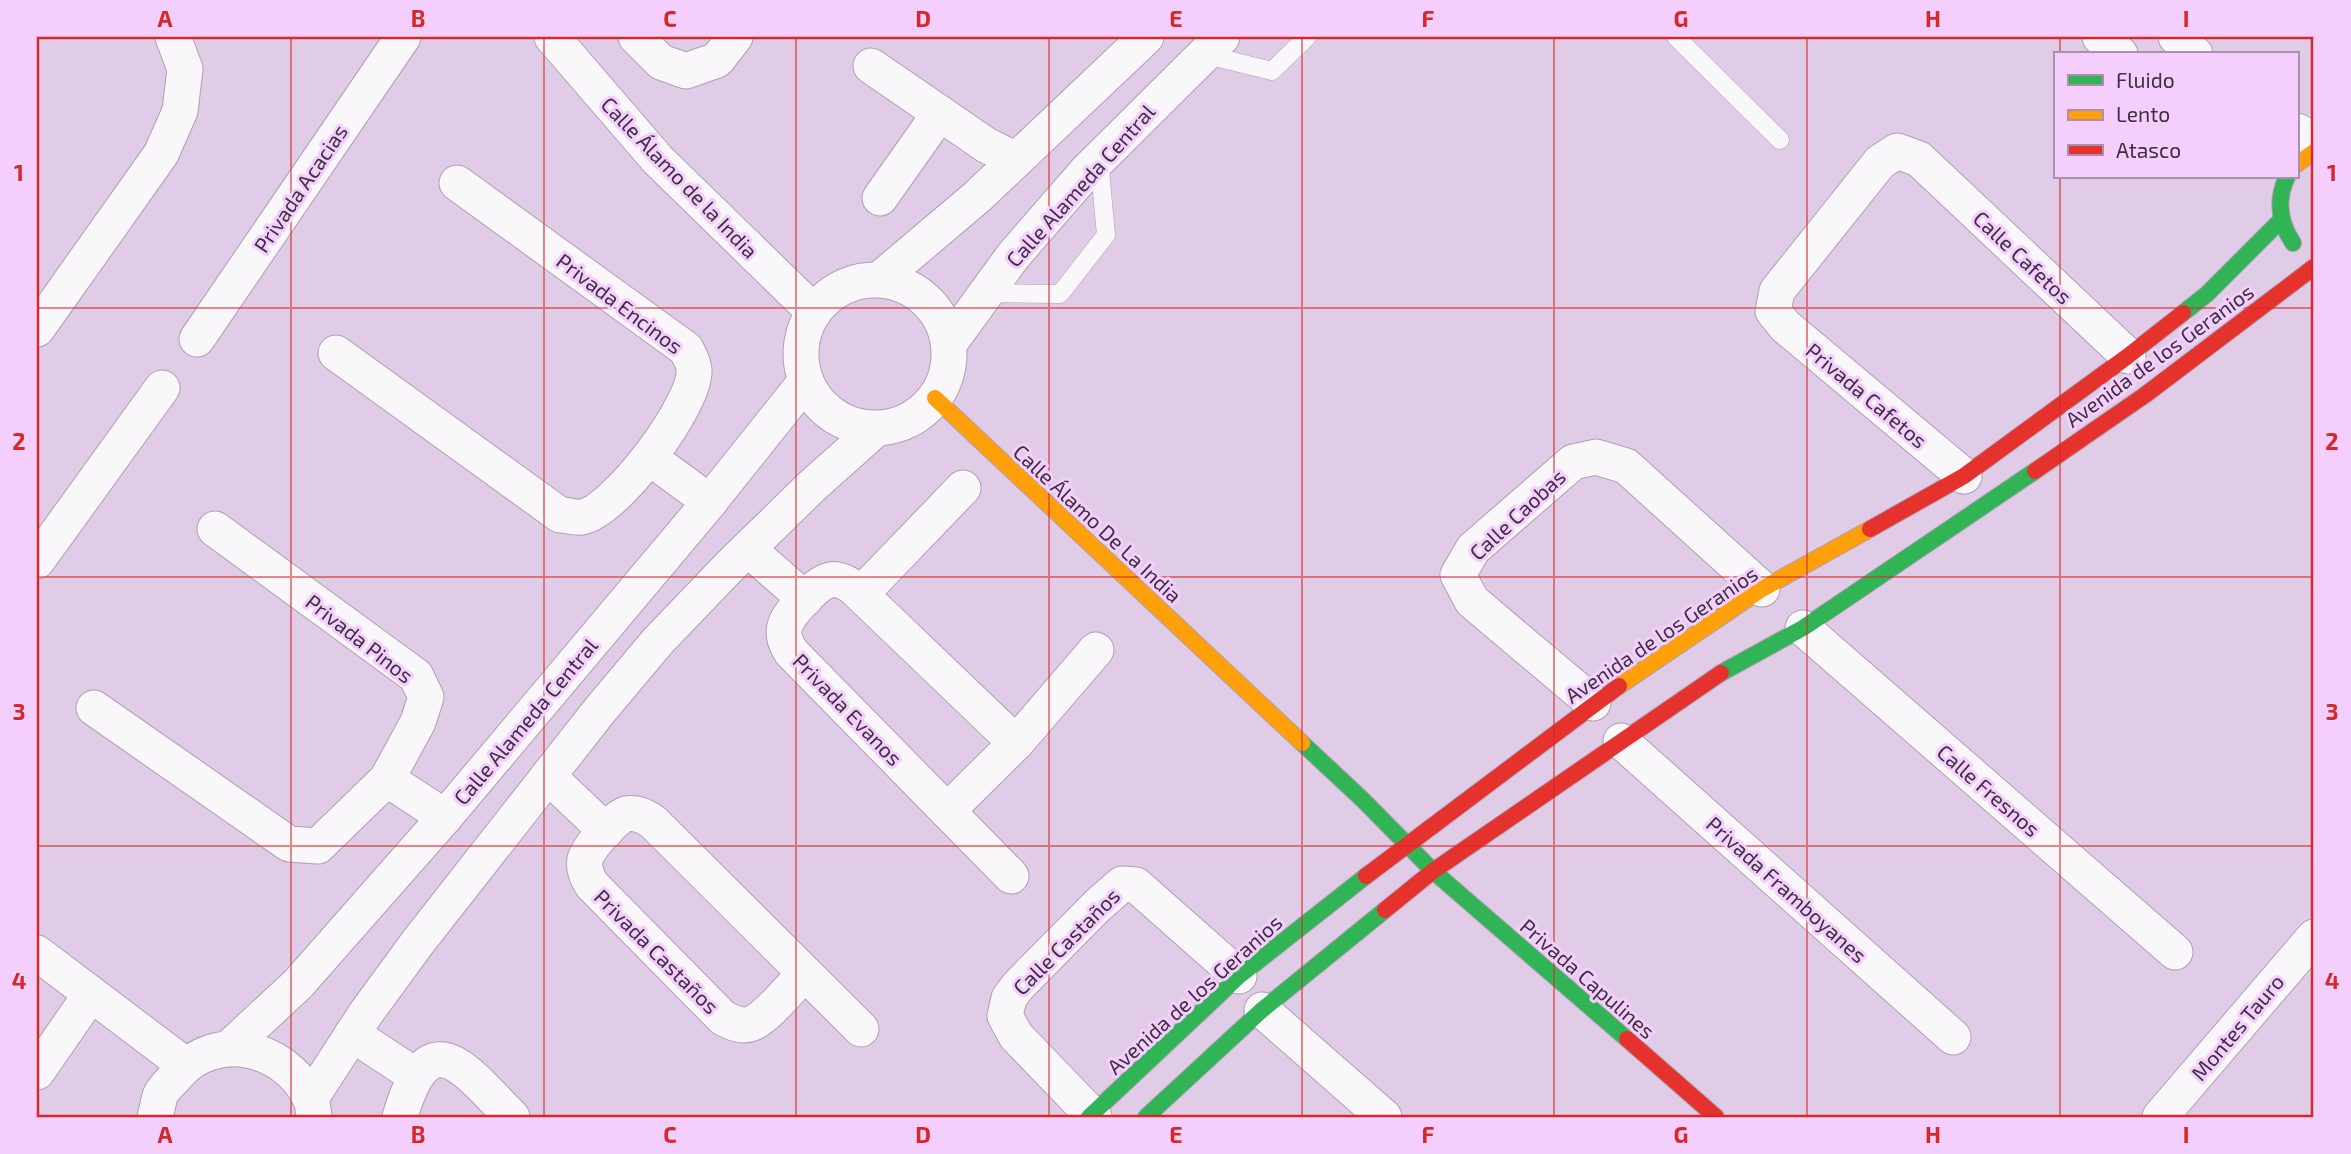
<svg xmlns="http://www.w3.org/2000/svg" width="2351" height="1154" font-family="'Exo 2',sans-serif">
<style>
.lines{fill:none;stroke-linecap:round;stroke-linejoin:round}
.lane-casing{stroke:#ae9fb3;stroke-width:19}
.street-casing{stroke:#ae9fb3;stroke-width:37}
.fast-casing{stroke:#ae9fb3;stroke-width:18}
.slow-casing{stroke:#ae9fb3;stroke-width:18}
.jam-casing{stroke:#ae9fb3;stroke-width:18}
.lane{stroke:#faf7fb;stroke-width:18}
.street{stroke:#faf7fb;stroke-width:35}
.fast{stroke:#30b455;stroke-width:16}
.slow{stroke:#ff9f0a;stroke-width:16}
.jam{stroke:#e5322d;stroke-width:16}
.grid{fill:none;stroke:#d62828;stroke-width:2;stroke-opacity:0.55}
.labels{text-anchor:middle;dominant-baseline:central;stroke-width:6;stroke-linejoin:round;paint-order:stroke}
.street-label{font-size:21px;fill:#3e3042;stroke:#f4cffd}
.neatline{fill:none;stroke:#d62828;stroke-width:2.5}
.grid-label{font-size:23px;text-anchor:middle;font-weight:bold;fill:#d62828}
</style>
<rect width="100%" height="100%" fill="#e0cce6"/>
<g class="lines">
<defs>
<g id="lane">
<path d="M1676,37L1780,140"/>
<path d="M1203,54L1272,71L1307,37"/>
<path d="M985,293L1060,294L1106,235L1099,159"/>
</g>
<g id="street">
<path d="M552,37L658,160L814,312"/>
<path d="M636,37L661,62L686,71L717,60L735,37"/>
<path d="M2100,37L2120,54"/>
<path d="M2176,37L2195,54"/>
<path d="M871,66L986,145L1016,160"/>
<path d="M2297,131L2314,140"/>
<path d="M880,198L940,113"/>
<path d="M880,279L977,197L1146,37"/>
<circle cx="875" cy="354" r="74"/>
<path d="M37,329L161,154L180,111L185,69L173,37"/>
<path d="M197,339L403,37"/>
<path d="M949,344L1013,256L1086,172L1222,37"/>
<path d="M336,353L560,515C567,515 576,518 582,517C616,511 696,404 694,370C694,363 689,355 686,349L457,183"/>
<path d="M650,458L710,502"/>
<path d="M1964,476L1785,326L1773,311L1777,291L1880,162L1897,151L1919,159L2128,356"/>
<path d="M748,549L805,599"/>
<path d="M37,561L162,388"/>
<path d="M861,594L963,488"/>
<path d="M1803,628L2175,952"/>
<path d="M1593,703L1472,601L1458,575L1473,549L1573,462L1596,457L1626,466L1762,589"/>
<path d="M94,708L289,844L318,846L387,779L418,722L426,697L416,676L215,529"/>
<path d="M1621,741L1953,1037"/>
<path d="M548,776L606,831"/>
<path d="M387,779L445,817"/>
<path d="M947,811L1016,743L1096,650"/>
<path d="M1011,876L791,652C786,644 782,635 785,626C788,614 815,585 827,581C836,577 845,582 853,587L1016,743"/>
<path d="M37,953L185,1065"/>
<path d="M805,973C793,985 765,1020 750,1024C741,1027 731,1022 723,1018L592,885C587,877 583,869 585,859C589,847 614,818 626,814C636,812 644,816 652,821L861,1029"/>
<path d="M1262,1010L1384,1117"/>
<path d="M352,1034L416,1076"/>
<path d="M229,1048L298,984L445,817L703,510L806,381"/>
<path d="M37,1072L91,994"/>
<path d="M311,1098L366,1013L418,942L600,710L658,641L730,566L812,486L876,429"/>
<path d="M155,1117C157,1110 158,1103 160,1096C163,1088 172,1081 177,1075C216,1030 284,1047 309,1096C313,1102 313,1110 314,1117"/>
<path d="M400,1117C429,1016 465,1070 512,1117"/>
<path d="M1094,1117L1016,1036L1005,1016L1009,998L1018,986L1097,906L1122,884L1136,885L1239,976"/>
<path d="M2160,1117L2314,937"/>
</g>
<g id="fast">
<path d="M2287,177C2276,200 2279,222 2293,243"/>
<path d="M2183,313L2207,294L2281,220"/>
<path d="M1721,673L1803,628L2035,471"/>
<path d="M1302,743L1363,800L1433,871L1627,1039"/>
<path d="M1089,1117L1239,976L1366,876"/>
<path d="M1146,1117L1262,1010L1385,910"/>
</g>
<g id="slow">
<path d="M2297,164L2314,152"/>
<path d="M935,398L1302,743"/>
<path d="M1619,686L1762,589L1870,529"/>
</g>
<g id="jam">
<path d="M2035,471L2145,395L2314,267"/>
<path d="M1870,529L1964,476L2128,356L2183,313"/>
<path d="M1366,876L1619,686"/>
<path d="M1385,910L1433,871L1721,673"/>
<path d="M1627,1039L1716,1117"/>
</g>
</defs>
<use href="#lane" class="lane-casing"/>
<use href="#street" class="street-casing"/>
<use href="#fast" class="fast-casing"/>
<use href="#slow" class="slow-casing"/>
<use href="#jam" class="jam-casing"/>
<use href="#lane" class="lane"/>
<use href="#street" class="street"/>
<use href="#fast" class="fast"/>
<use href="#slow" class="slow"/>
<use href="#jam" class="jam"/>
</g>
<path class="grid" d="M291,37V1117M544,37V1117M796,37V1117M1049,37V1117M1302,37V1117M1554,37V1117M1807,37V1117M2060,37V54M2060,177V1117M37,308H2314M37,577H2314M37,846H2314"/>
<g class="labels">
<g class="street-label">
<text transform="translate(680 177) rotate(46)">Calle Álamo de la India</text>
<text transform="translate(1080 185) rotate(-48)">Calle Alameda Central</text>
<text transform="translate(300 188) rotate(-56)">Privada Acacias</text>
<text transform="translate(2023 257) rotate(43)">Calle Cafetos</text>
<text transform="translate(620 303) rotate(37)">Privada Encinos</text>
<text transform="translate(2159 355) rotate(-36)">Avenida de los Geranios</text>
<text transform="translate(1867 395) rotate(40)">Privada Cafetos</text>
<text transform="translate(1517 514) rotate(-43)">Calle Caobas</text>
<text transform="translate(1098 523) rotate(43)">Calle Álamo De La India</text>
<text transform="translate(1661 634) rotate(-34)">Avenida de los Geranios</text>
<text transform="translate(360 638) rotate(38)">Privada Pinos</text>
<text transform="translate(848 709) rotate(46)">Privada Evanos</text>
<text transform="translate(525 721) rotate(-50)">Calle Alameda Central</text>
<text transform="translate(1989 790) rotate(41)">Calle Fresnos</text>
<text transform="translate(1787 889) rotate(42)">Privada Framboyanes</text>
<text transform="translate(1066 941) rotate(-45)">Calle Castaños</text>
<text transform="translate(657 951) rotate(45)">Privada Castaños</text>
<text transform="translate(1588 978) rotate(41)">Privada Capulines</text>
<text transform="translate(1194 994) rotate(-42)">Avenida de los Geranios</text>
<text transform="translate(2237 1027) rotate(-50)">Montes Tauro</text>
</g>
</g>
<rect width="2351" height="1154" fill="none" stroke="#f4cffd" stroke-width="77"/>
<rect x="2054" y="52" width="245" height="126" fill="#f4cffd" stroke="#ab8fb2" stroke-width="2"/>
<rect x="2068" y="75" width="35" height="10" fill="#30b455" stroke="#ab8fb2" stroke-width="2"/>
<text x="2116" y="88" font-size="21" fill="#3e3042">Fluido</text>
<rect x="2068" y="110" width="35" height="10" fill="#ff9f0a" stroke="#ab8fb2" stroke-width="2"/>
<text x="2116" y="122" font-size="21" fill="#3e3042">Lento</text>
<rect x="2068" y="145" width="35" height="10" fill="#e5322d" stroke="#ab8fb2" stroke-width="2"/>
<text x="2116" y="158" font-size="21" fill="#3e3042">Atasco</text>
<rect x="38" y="38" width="2274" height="1078" class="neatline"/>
<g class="grid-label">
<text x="165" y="27">A</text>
<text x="418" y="27">B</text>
<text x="670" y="27">C</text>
<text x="923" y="27">D</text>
<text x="1176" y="27">E</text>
<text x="1428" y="27">F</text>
<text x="1681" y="27">G</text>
<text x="1933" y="27">H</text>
<text x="2186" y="27">I</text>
<text x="19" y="181">1</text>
<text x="2332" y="181">1</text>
<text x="19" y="450">2</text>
<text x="2332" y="450">2</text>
<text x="19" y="720">3</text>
<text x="2332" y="720">3</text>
<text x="19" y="989">4</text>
<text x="2332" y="989">4</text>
<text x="165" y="1143">A</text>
<text x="418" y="1143">B</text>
<text x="670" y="1143">C</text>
<text x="923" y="1143">D</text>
<text x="1176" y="1143">E</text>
<text x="1428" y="1143">F</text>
<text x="1681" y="1143">G</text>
<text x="1933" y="1143">H</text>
<text x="2186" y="1143">I</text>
</g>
</svg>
